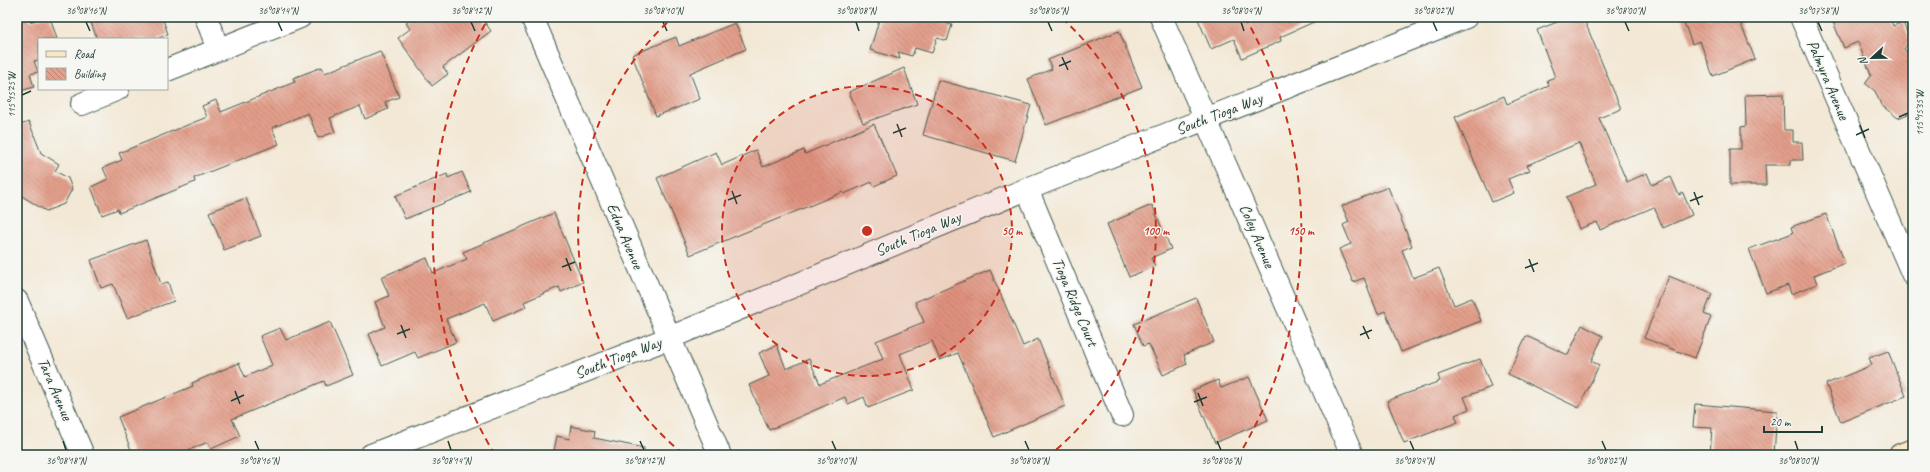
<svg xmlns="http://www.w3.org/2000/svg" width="1930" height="472" font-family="Caveat,sans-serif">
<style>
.building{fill:url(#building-back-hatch)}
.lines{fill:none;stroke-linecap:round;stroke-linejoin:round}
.minor-casing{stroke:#3f574c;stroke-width:24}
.tertiary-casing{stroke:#3f574c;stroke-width:24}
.secondary-casing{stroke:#3f574c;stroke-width:24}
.minor{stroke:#fff;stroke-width:22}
.tertiary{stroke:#fff;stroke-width:22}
.secondary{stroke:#fbe6c4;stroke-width:22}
.ticks{fill:none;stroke:#1f3d34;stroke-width:1.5}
.ring{fill:none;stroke:#c8321e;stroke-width:2;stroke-dasharray:7 5}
.labels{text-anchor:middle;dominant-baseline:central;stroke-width:3;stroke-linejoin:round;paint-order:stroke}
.street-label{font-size:16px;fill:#1f3d34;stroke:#f6f6f2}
.centre{fill:#c8321e;stroke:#f6f6f2;stroke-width:2}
.ring-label{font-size:12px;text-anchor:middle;font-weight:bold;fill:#c8321e;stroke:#f6f6f2;stroke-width:3;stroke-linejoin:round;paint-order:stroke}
.neatline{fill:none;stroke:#1f3d34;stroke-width:1.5}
.ticks-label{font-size:10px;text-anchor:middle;fill:#1f3d34}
</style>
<defs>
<pattern id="building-back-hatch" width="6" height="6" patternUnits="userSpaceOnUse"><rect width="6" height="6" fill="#e39f8b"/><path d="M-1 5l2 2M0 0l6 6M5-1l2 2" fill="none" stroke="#b78372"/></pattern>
</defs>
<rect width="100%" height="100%" fill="#f6f6f2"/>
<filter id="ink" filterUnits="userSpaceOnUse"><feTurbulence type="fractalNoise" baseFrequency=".025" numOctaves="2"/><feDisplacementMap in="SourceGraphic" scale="8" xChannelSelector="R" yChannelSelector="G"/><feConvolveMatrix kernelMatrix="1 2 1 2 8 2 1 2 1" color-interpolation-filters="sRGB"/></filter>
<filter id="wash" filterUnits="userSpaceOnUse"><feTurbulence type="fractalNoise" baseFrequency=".012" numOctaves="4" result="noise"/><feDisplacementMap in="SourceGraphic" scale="16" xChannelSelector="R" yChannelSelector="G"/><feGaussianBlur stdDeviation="0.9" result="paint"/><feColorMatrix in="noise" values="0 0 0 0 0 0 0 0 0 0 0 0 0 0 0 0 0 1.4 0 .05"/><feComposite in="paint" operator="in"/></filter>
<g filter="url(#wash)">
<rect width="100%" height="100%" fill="#f3e8d5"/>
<g id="blocks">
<g class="building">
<path d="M17,17H28L30,22L43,17H50L57,39H39V60L34,61L38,72L30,74L34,87L17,92Z"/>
<path d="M89,17H162L168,34L157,39H97Z"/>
<path d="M414,17H481L491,31L443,67L448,74L432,86L398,38L410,29L406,23Z"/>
<path d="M880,17H941L939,21L952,25L947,41L937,38L932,53L915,48L912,56L898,52L900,59L870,50Z"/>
<path d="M1197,17H1325L1280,37L1281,41L1242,58L1234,39L1211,49Z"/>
<path d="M1570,17H1583L1621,109L1599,118L1627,182L1647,173L1652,185L1671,177L1679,195L1683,193L1692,215L1663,228L1654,207L1600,230L1597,222L1579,229L1566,197L1596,184L1579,143L1527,165L1530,170L1508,179L1514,193L1492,202L1455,117L1504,96L1507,104L1549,86L1547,80L1555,77L1537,30Z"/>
<path d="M1682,17H1738L1755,59L1713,76L1700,41L1692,44Z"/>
<path d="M1831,17H1890L1893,26L1903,22L1910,40L1904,49L1913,56V112L1898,118L1881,105L1875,91L1865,83L1871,75L1858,42L1844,48Z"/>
<path d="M735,23L746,49L690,73L700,99L656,116L632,55L676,37L679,46Z"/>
<path d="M1119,31L1142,87L1046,125L1028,79L1052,69L1048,60Z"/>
<path d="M380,51L399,97L385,102L388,109L365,119L360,106L330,118L335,132L318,138L308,113L272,128L279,144L194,178L195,182L119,213L118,209L102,215L91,187L108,179L103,168L122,160L119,153L207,117L202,106L216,100L221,112L295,82L293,78L322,67L325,73Z"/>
<path d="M904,68L917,104L863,123L849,92Z"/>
<path d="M938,80L1031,105L1015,161L923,135Z"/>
<path d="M1783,94L1784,130H1793V142H1802L1803,160H1791V165H1765L1766,185H1730V149H1741V127L1746,126L1745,95Z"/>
<path d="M29,122L41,153L59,164L55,171L68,178L72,189L64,204L46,211L17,193V126Z"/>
<path d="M874,124L897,176L874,186L872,182L844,194L843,192L690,255L657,178L716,152L722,165L756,150L763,167L804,150L805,154Z"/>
<path d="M462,172L471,192L405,219L395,196L447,174L448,178Z"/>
<path d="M1388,187L1412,246L1402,250L1413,278L1439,268L1454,305L1472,298L1481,321L1401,352L1385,311L1378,314L1364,278L1353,282L1339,249L1351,244L1343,225L1349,222L1342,206Z"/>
<path d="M246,198L261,236L224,250L209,212Z"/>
<path d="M1152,205L1171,249L1151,258L1155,266L1129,277L1107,224Z"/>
<path d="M554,213L583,282L561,292L559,287L524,302L526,307L493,321L485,303L446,319L456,342L418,358L415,352L382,366L369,334L385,327L375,302L389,296L381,277L427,258L433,273L467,259L463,252Z"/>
<path d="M1826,214L1845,263L1814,275L1817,284L1791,294L1788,285L1766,293L1749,249L1793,233L1791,227Z"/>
<path d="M146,240L161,284L168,282L174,301L127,318L113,284L101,288L91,260Z"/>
<path d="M990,270L1023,346L1038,339L1065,406L994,437L958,353L940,360L932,341L900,354L914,390L868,408L864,397L848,404L845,397L769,430L749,385L769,376L759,353L777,345L786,369L809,359L820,384L883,359L876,341L924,322L915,302Z"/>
<path d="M1669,276L1712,294L1704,314L1711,317L1695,358L1644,338Z"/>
<path d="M1196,298L1214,342L1184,355L1187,364L1163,375L1149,344L1143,346L1134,324Z"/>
<path d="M330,322L353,375L326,386L324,381L232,419L240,436L211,449L208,442L177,455H133L118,417L193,386L192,383L239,363L245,377L272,365L260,336L280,328L286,340Z"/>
<path d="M1582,325L1603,336L1591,361L1599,365L1579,408L1508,374L1526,336L1568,355Z"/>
<path d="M1888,351L1906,396L1841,422L1826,384L1872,365L1869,358Z"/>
<path d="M1480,359L1491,387L1464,397L1469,409L1455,415L1458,422L1404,443L1387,401L1440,381L1438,375Z"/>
<path d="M1249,377L1268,420L1215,443L1193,390L1218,380L1221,388Z"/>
<path d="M1695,404L1777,411L1774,455H1710L1712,428L1693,427Z"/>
<path d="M571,426L595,431L594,438L644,448V455H553L557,436L569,439Z"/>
</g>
</g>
</g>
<g filter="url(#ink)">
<use href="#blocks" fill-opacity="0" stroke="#3f574c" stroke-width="1"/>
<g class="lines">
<defs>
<g id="minor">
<path d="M206,17L218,49"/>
<path d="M1161,17L1352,455"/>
<path d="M1801,17L1913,275"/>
<path d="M167,70L300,17"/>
<path d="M82,104L118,89"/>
<path d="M1027,189L1122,415"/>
<path d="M17,301L83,455"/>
<path d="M371,455L669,338L1027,189L1466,17"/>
</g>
<path id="tertiary" d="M532,17L720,455"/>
<path id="secondary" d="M1900,455L1913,450"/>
</defs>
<use href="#minor" class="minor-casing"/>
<use href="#tertiary" class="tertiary-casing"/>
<use href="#secondary" class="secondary-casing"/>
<use href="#minor" class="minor"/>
<use href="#tertiary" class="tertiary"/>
<use href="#secondary" class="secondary"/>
</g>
</g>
<path class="ticks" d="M86,22L90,31M278,22L282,31M471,22L475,31M663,22L667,31M856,22L859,31M1048,22L1052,31M1241,22L1244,31M1433,22L1437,31M1625,22L1629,31M1818,22L1822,31M1062,57L1068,70M1059,66L1071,61M22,95L31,91M1899,117L1908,113M897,124L902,137M1860,125L1865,138M893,133L906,128M1856,135L1869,129M732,191L737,204M1694,192L1699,205M728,200L741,195M1690,201L1703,196M566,258L571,271M1529,259L1534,272M562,267L575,262M1525,268L1538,263M401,325L406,338M1363,326L1369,339M397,334L410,329M1360,335L1372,330M235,391L240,404M1198,393L1203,406M231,401L244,395M1194,402L1207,397M63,441L66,450M255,441L259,450M448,441L451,450M640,441L644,450M832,441L836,450M1025,441L1029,450M1217,441L1221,450M1410,441L1414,450M1602,441L1606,450M1795,441L1798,450"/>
<circle cx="867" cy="231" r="145" fill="#c8321e" fill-opacity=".12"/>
<g class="ring">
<circle cx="867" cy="231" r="145"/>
<path d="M683 454A289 289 0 0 1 672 18M1062 18A289 289 0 0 1 1051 454"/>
<path d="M495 455A434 434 0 0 1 489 17M1245 17A434 434 0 0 1 1239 455"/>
</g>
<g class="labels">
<g class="street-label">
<text transform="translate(1828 80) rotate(67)">Palmyra Avenue</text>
<text transform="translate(1219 114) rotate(-21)">South Tioga Way</text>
<text transform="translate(918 234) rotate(-23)">South Tioga Way</text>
<text transform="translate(625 236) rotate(67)">Edna Avenue</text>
<text transform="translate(1257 236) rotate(67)">Coley Avenue</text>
<text transform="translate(1075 302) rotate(67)">Tioga Ridge Court</text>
<text transform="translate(618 358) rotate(-21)">South Tioga Way</text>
<text transform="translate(55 389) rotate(67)">Tara Avenue</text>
</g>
</g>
<circle cx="867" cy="231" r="6" class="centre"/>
<g class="ring-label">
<text x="1012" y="235">50 m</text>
<text x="1156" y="235">100 m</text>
<text x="1301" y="235">150 m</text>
</g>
<rect width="1930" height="472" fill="none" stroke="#f6f6f2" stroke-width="44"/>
<rect x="38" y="38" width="130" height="52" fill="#f6f6f2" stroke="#a0aca6"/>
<rect x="46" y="51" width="20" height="6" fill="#fbe6c4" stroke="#a0aca6"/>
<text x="74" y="58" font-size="12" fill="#1f3d34">Road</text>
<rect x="46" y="68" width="20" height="12" fill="url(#building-back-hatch)" stroke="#a0aca6"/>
<text x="74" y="78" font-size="12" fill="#1f3d34">Building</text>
<g transform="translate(1872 58) rotate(248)" stroke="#f6f6f2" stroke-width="3" paint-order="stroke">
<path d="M0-3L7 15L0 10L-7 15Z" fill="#1f3d34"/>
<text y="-6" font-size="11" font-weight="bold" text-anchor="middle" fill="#1f3d34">N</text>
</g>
<path d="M1764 426v6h58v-6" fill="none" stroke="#1f3d34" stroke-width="2"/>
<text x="1770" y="426" font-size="12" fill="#1f3d34" stroke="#f6f6f2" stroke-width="3" paint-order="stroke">20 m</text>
<rect x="22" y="22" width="1886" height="428" class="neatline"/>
<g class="ticks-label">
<text x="86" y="14">36°08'16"N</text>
<text x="278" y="14">36°08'14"N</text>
<text x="471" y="14">36°08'12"N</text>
<text x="663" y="14">36°08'10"N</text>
<text x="856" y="14">36°08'08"N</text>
<text x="1048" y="14">36°08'06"N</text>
<text x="1241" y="14">36°08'04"N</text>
<text x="1433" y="14">36°08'02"N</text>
<text x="1625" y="14">36°08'00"N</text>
<text x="1818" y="14">36°07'58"N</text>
<text transform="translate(11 95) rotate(-90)" y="4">115°15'25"W</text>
<text transform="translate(1919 113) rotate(-90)" y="4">115°15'35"W</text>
<text x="66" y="464">36°08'18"N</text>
<text x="259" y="464">36°08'16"N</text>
<text x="451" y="464">36°08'14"N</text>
<text x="644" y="464">36°08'12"N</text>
<text x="836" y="464">36°08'10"N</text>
<text x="1029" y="464">36°08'08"N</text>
<text x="1221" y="464">36°08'06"N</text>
<text x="1414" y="464">36°08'04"N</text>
<text x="1606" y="464">36°08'02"N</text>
<text x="1798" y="464">36°08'00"N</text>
</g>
</svg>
